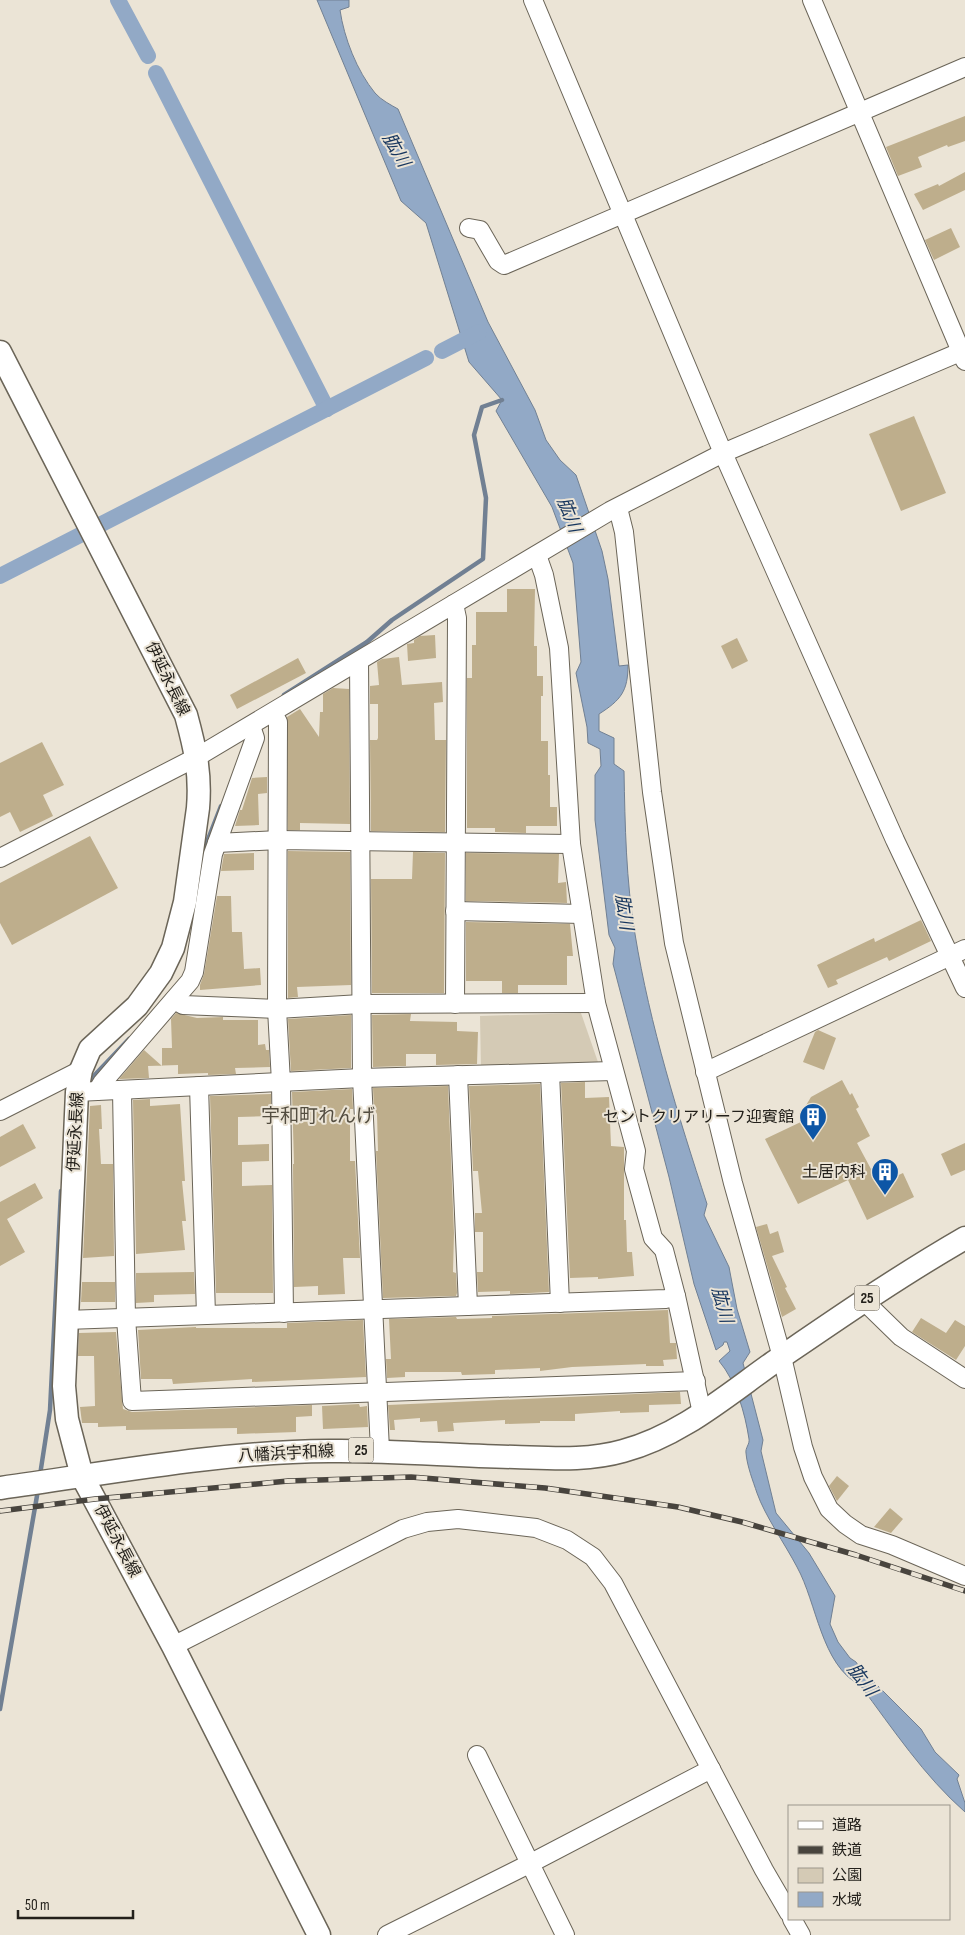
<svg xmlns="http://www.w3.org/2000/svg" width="965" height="1935" font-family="'Sofia Sans Condensed','Noto Sans JP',sans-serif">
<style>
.green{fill:#d4cab5}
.water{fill:#92a9c6;stroke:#718093}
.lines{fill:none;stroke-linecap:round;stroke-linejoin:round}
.stream{stroke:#718093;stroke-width:4.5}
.canal{stroke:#92a9c6;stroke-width:16}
.building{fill:#beae8c}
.minor-casing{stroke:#6b6558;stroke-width:20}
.major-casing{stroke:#6b6558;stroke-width:25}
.minor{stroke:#fff;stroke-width:18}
.major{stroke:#fff;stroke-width:22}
.rail-casing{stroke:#48443e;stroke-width:5.5}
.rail{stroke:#ebe4d6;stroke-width:4;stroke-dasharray:11;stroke-linecap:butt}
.labels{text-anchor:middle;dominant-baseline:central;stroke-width:4;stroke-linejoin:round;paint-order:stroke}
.shield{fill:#ebe4d6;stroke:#5f5b53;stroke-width:1}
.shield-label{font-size:15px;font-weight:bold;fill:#23201b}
.street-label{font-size:16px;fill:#23201b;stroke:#ebe4d6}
.poi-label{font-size:16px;fill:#23201b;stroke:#ebe4d6;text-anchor:end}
.water-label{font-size:18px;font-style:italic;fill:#17365e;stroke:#ebe4d6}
.quarter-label{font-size:19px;fill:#534d40;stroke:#ebe4d6}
</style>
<rect width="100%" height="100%" fill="#ebe4d6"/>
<path class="green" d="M581,1013L599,1065L481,1069L480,1016Z"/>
<path class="water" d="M317,0H349V7L340,10C344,38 357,71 375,93C381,100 391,105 398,109L488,322L535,410L546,440L560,460L576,475L602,551L608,579L619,666L628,665C628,691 621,700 599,714V731L614,738V764L624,771C625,825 626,881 635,934C650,1026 678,1115 707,1204L704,1215L729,1267L737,1309L750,1352L743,1363L763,1440L761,1451L776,1513L809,1553L835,1596L830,1624L838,1642L850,1658L856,1662L866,1678L872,1680L921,1729L935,1752L959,1775L957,1779L965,1803V1812C924,1776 893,1729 860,1685C821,1665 817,1603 797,1567C785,1544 765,1516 757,1493C753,1481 747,1466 746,1453C745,1448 750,1444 749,1439C745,1413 736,1381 719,1361L730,1351L727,1342H724L723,1345L716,1350L694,1284L669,1177L613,964L615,948L609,935L595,820V775L601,766L600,749L588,743L587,727L576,673L581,662L573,563L552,507L496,411L502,400L469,362L426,223L401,201Z"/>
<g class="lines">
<g class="stream">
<path d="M284,695L367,642L392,620L483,559L486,498L474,435L482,407L502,400"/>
<path d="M204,855L205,847L221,806"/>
<path d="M88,1082L129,1039"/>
<path d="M40,1475L50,1410L61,1191"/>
<path d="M0,1709L38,1490"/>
</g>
<g class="canal">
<path d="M118,0L148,56"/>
<path d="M156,73L327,409"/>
<path d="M442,351L479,332"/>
<path d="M0,576L426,358"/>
</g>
</g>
<g class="building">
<path d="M965,116V141L948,147L947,145L918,157L922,167L898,176L886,147Z"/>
<path d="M965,172V190L923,210L914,194L938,184L939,186Z"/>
<path d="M951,228L960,247L934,260L925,240Z"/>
<path d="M914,416L946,493L901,511L869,434Z"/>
<path d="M507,589H535L534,646H537V676H543V696H541V741H548V775H550V807H557V826H526V833L495,832V828H467V678H472V645H476V612H507Z"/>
<path d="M435,635L436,658L408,661L407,644L414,643V640L420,636Z"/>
<path d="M737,638L748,661L732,669L721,646Z"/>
<path d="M399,657L402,685L442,682L443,702L434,703L435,740H446L445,832L371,831L370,740H377L378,738V704H370V686L379,685L377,662L382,659Z"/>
<path d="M298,658L306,673L237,709L230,695Z"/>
<path d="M333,688L349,689L350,824L300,823V830H288L287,717L300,709L319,737L320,712H323V694Z"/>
<path d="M42,742L64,785L43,795L53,816L20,832L10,812L0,817V763Z"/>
<path d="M267,777V793L258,794L259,825L235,826L240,810H242L252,778Z"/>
<path d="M90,836L118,888L12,945L0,923V883Z"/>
<path d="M288,851L350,852L351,985L297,987L298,997L288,998Z"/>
<path d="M413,852L445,853L444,993H372L371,879H412Z"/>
<path d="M254,853V870L221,871L224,854Z"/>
<path d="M466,853L559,854L558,883L566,882L567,903L466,901Z"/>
<path d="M217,896H231L232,932H242L244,969L260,968L261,985L200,990V985L204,974Z"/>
<path d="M921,920L931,941L889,961L887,957L836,980L838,984L828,988L817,965L874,938L875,942Z"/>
<path d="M466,922L570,924L573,956H567V985H518V993H502V981H466Z"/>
<path d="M176,1013L197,1018L223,1017V1020H258V1045L265,1044L266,1050H269L270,1067L235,1068L236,1074L208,1075V1073L178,1074V1065L148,1066L149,1078L119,1079L144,1050L162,1066V1048H172L171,1019Z"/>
<path d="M411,1014L410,1021L457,1022V1031L478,1032L477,1064L436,1065V1054H406V1066L373,1067L372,1015Z"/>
<path d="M351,1015V1068L291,1071L288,1019Z"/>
<path d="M818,1030L836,1038L824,1070L803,1062L815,1032Z"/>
<path d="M842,1080L850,1095L852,1093L859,1107L856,1109L870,1136L857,1143L879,1184L903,1173L914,1197L867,1220L848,1180L798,1204L765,1139L805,1120V1107L811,1097Z"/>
<path d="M585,1082V1098L609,1097L611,1146L624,1147V1220H626L627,1252H632L634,1276L598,1279V1277L570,1278L561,1083Z"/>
<path d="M540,1084L549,1292L510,1294V1291L478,1292L477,1272H483V1232H475V1213H482L478,1171H473L469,1086Z"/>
<path d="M448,1086L454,1233L453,1272L456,1273L457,1293L456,1296L383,1298L376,1151H378L377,1114L374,1108L373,1088Z"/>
<path d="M352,1089L353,1109H350V1161H355L360,1258H343L345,1294L318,1295V1286L294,1287L293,1164H294L292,1092Z"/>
<path d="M271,1094V1116L238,1117V1145L269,1144V1161L242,1162V1186L272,1185L273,1293H216L210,1096Z"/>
<path d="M150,1099V1106L180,1104L185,1181H182L186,1221H182L185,1250L136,1254L133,1100Z"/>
<path d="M101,1105L102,1129H99L101,1164H113L114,1256L83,1258L90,1106Z"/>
<path d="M23,1124L36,1148L0,1167V1137Z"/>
<path d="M965,1143V1170L951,1176L941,1154Z"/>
<path d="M35,1183L43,1198L7,1219L25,1252L0,1266V1202Z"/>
<path d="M767,1224L770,1234L778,1231L784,1252L772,1256L787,1287L785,1288L796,1309L782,1317L756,1227Z"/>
<path d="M194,1272L195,1294L154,1295V1302L136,1303V1273Z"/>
<path d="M82,1282H115V1302H81Z"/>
<path d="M668,1310L670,1343H676L677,1359L663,1360L664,1366H646V1364L572,1367L540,1371V1368L495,1370V1374L462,1375L461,1372H405V1377L387,1378L386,1359H391L389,1319L456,1317L457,1319L492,1318V1316Z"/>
<path d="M921,1318L946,1333L955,1320L965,1326V1346L956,1360L912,1332Z"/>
<path d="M363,1320L366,1377L252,1382V1379L173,1384L172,1379H141L138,1330L196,1327V1328H287V1323Z"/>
<path d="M116,1332L123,1409L132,1412L312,1405V1416L296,1417V1432L237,1434V1428L126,1430V1426L98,1427V1423H82L80,1407L95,1406L94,1356H78L79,1333Z"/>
<path d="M680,1392L681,1404L649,1405V1412L620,1413V1411L575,1414V1421H540V1423L505,1424V1420L453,1423L454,1431L438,1432L437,1421L420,1422V1418L394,1420L395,1430H390L388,1405Z"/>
<path d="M359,1404L360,1407L367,1406L368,1427L323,1429L322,1406Z"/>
<path d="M837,1476L849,1486L837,1501L829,1486Z"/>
<path d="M890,1508L903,1519L891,1533L874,1527Z"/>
</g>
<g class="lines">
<defs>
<g id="minor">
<path d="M533,0L723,453L895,840L965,988"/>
<path d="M812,0L965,361"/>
<path d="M469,228L480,230L498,261L504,265L965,67"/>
<path d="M618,508L624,532L652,792L674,943L733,1183L782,1357L803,1447L813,1477L829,1509L845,1524L861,1535L892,1545L965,1576"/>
<path d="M537,555L544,575L559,648L571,844L596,1003L636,1151L634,1169L653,1238L664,1250L676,1296L702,1413"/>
<path d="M454,604L457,618L455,1004"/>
<path d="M359,661L362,1078L380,1450"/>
<path d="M251,726L255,738L217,843L279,840L571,844"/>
<path d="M0,858L197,757L610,511L723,453L965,350"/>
<path d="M455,911L582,914"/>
<path d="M174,1000L183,1005L277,1009L278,722L273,713"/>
<path d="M705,1072L965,949"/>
<path d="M550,1073L560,1303"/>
<path d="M458,1075L468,1306"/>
<path d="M199,1086L206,1315"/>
<path d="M122,1090L126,1318L132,1401L696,1381"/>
<path d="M97,1091L102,1083L190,981L194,972L213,854L217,843"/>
<path d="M77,1092L362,1078L613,1071"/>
<path d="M0,1111L81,1070"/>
<path d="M863,1300L901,1337L965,1379"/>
<path d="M284,1313L281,1082L277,1009L361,1004L596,1003"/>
<path d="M66,1320L666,1299L676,1296"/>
<path d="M173,1646L403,1529L427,1522L458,1519L536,1528L567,1540L593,1557L613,1583L764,1870L789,1913"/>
<path d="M477,1755L565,1935"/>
<path d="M792,1919L801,1935"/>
<path d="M387,1935L531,1863L711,1769"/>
</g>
<g id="major">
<path d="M0,352L186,715C195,748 201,773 198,808L185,902L173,948L161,973L137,1006L90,1049L81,1070L77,1092L64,1386L67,1419L82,1476L173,1646L319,1935"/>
<path d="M0,1488C110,1473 218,1452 329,1451C391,1450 453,1456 515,1457C551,1458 588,1461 623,1451C680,1436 727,1395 774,1362C837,1319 899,1276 965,1238"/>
</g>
</defs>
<use href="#minor" class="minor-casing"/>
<use href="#major" class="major-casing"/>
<use href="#minor" class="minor"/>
<use href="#major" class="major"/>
<defs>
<path id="rail" d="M0,1511L95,1499L288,1481L411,1477L545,1488L678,1507L742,1522L856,1555L965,1591"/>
</defs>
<use href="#rail" class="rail-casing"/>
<use href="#rail" class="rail"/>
</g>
<defs>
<symbol id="building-pin" viewBox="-11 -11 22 30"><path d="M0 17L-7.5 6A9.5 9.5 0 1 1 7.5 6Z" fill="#0d56a6" stroke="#ebe4d6"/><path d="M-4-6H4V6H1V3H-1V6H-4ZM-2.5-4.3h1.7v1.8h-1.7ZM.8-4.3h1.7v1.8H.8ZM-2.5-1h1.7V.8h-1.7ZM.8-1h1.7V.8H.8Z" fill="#fff"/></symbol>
</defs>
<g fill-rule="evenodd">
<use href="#building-pin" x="797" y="1101" width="32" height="43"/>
<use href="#building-pin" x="869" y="1156" width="32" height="43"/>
</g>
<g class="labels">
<g class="shield">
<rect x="854.5" y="1285.5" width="25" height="25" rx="4"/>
<rect x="348.5" y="1437.5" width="25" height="25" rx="4"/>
</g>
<g class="shield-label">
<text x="867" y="1298">25</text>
<text x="361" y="1450">25</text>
</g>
<g class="street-label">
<text transform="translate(167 679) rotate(64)">伊延永長線</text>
<text transform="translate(76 1132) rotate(-87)">伊延永長線</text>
<text transform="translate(286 1454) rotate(-3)">八幡浜宇和線</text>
<text transform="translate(117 1541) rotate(62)">伊延永長線</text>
</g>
<g class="poi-label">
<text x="794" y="1117">セントクリアリーフ迎賓館</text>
<text x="866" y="1172">土居内科</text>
</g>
<g class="water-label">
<text transform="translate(396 150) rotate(60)">肱川</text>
<text transform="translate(569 515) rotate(68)">肱川</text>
<text transform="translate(624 912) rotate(82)">肱川</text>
<text transform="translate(722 1305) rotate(75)">肱川</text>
<text transform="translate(862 1680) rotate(53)">肱川</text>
</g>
<g class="quarter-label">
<text x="318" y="1116">宇和町れんげ</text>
</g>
</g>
<rect x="788" y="1805" width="162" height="115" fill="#ebe4d6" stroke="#9b968b"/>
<rect x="798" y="1821" width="25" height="8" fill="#ffffff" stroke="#9b968b"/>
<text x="832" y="1830" font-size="15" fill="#23201b">道路</text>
<rect x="798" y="1846" width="25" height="8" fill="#48443e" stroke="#9b968b"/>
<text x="832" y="1855" font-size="15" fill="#23201b">鉄道</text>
<rect x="798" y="1868" width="25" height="15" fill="#d4cab5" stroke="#9b968b"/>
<text x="832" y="1880" font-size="15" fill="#23201b">公園</text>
<rect x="798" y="1892" width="25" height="15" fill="#92a9c6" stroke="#9b968b"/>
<text x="832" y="1905" font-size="15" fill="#23201b">水域</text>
<path d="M18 1910v8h115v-8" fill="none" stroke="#23201b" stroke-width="2.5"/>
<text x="25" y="1910" font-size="15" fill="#23201b" stroke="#ebe4d6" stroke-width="4" paint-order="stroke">50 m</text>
</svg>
